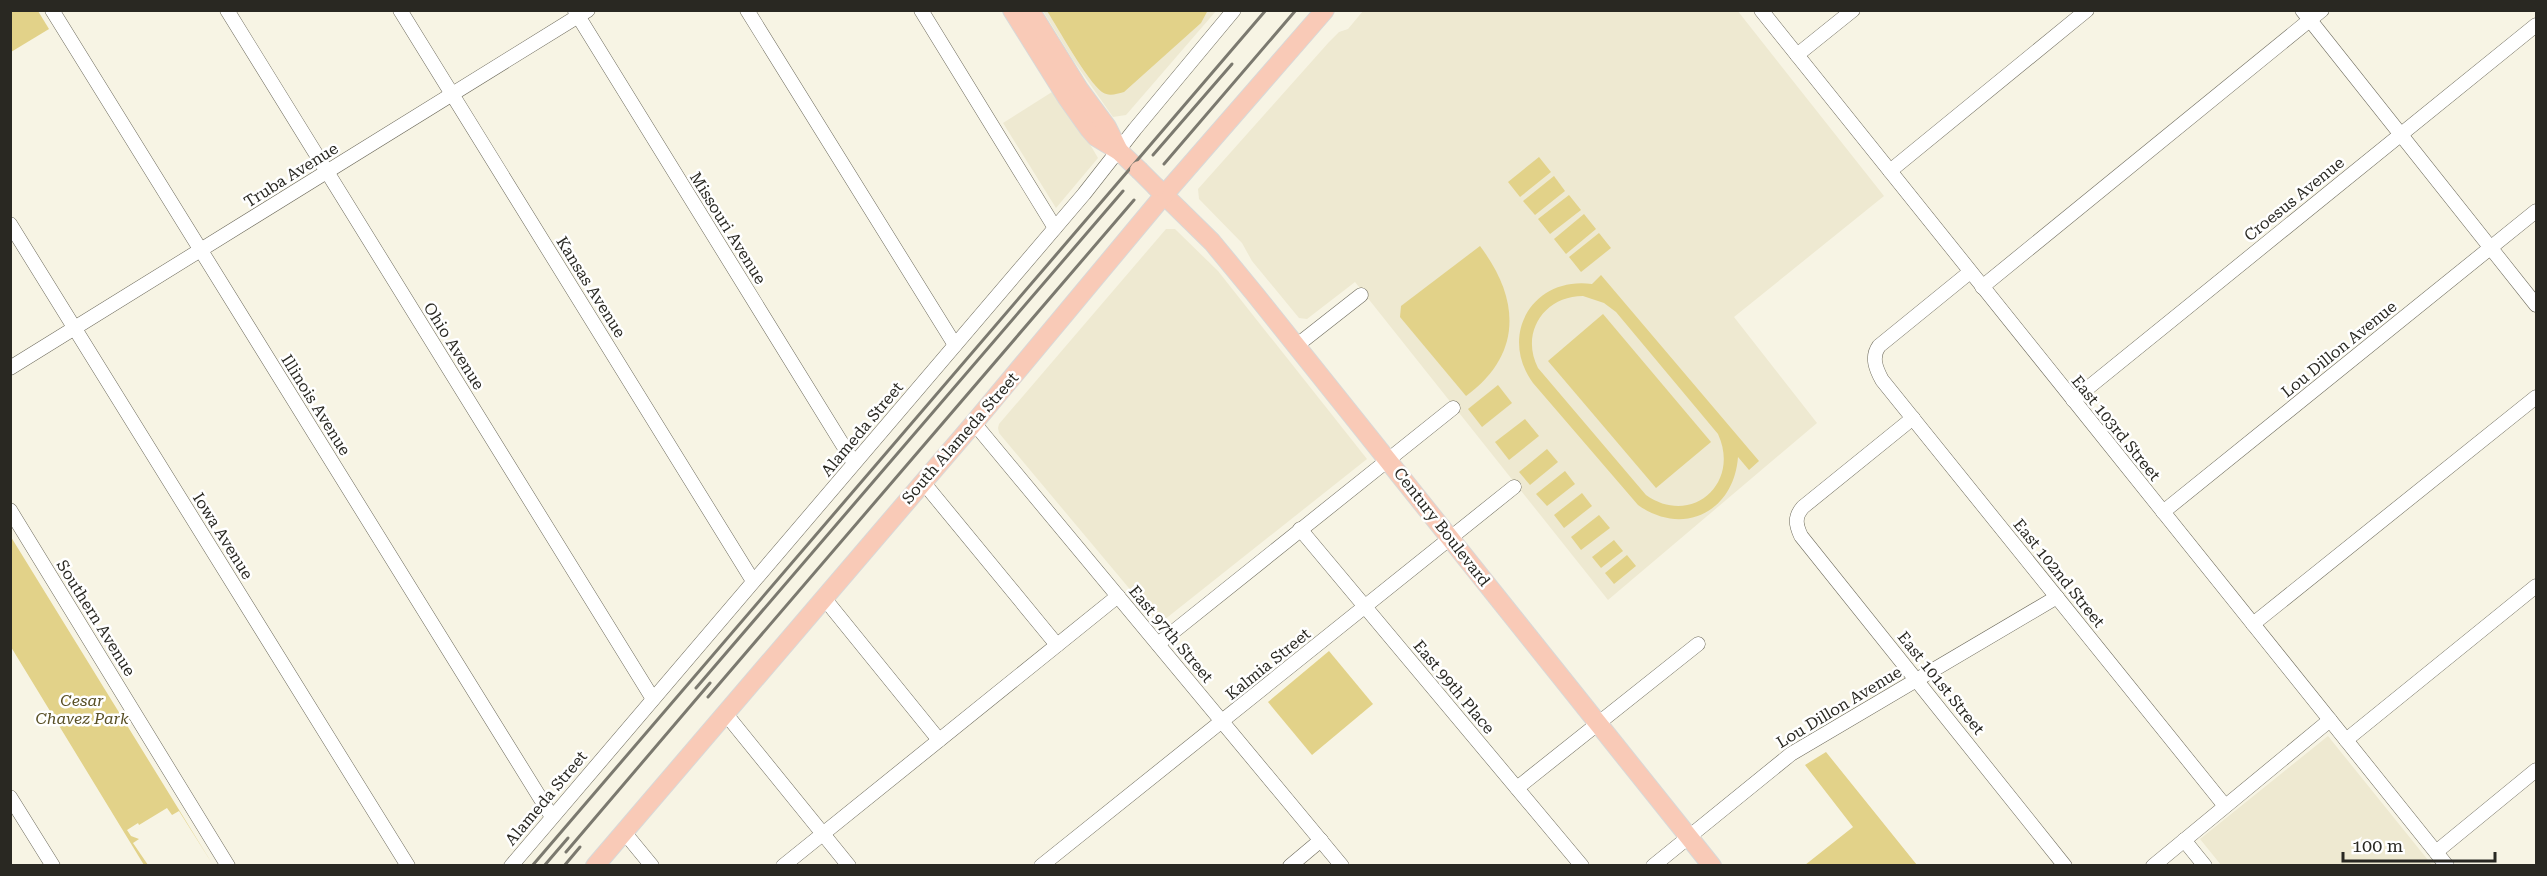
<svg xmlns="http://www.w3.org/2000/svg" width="2547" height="876" font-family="'Roboto Serif',serif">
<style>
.built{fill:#eee9d1}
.green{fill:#e2d289;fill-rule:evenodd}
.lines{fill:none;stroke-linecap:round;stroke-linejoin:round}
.minor-casing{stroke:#6e6b5d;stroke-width:15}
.major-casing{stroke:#d8d8d7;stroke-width:20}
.minor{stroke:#fff;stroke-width:14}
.major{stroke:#f9cab7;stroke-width:18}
.rail{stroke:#7b796f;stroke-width:3}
.major-bridge-casing{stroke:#d8d8d7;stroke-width:20;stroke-linecap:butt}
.major-bridge{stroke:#f9cab7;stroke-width:18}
.labels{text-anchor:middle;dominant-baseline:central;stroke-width:5;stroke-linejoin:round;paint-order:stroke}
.street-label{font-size:16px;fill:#292822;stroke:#fff}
.park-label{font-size:16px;font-style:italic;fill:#584f25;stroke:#fff}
</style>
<rect width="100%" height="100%" fill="#f7f4e4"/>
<g class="built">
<path d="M1737,10L1884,196L1734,317L1817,423L1608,600L1355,282L1307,319L1299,318L1252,261L1242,243L1199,199L1198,189L1329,42L1339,32L1348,29L1363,11Z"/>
<path d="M1043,11H1216L1126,115L1113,117L1073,60Z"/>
<path d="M1052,92L1088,141L1098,158L1056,208L1003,123Z"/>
<path d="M1166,229H1175L1218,271L1367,459L1159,624L999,433L998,428L999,424Z"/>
<path d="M2328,736L2432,865H2221L2200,839Z"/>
</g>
<g class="green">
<path d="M11,10L38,11L49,29L11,52Z"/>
<path d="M1208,10L1201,23L1124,92C1116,94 1109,97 1102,92C1087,81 1058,28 1047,11Z"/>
<path d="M1539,157L1551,172L1520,197L1508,182Z"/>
<path d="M1554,176L1565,191L1535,215L1523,201Z"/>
<path d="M1569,195L1581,210L1550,234L1538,219Z"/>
<path d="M1584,214L1596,229L1566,254L1554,239Z"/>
<path d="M1599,233L1611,248L1581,272L1569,257Z"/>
<path d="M1480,246C1520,299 1523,354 1466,396L1400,317L1401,306Z"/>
<path d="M1601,275L1759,461L1749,470L1738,457C1734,512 1683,537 1638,505L1533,383C1498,335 1533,276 1592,284ZM1583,296L1604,303L1616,312L1718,434C1741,484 1691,527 1646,495L1538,368C1520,333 1544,296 1583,296Z"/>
<path d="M1603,314L1711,442L1656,488L1548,361Z"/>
<path d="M1498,385L1512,403L1482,427L1468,409Z"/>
<path d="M1525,419L1539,436L1509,460L1495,442Z"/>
<path d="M1547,449L1558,462L1530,485L1519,472Z"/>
<path d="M1565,471L1575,484L1547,506L1536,494Z"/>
<path d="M1582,493L1592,506L1564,528L1554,515Z"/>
<path d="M1599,515L1610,528L1581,550L1571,537Z"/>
<path d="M11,537L213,865L179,811L172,815L167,808L139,825L138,823L127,830L131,836L139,839L133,843L148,865H144L11,647Z"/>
<path d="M1614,540L1623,551L1601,568L1592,557Z"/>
<path d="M1627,555L1636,566L1614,584L1605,573Z"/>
<path d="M1329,651L1373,704L1312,755L1268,702Z"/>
<path d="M1826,752L1917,865H1805L1853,827L1805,765Z"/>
</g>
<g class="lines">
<defs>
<g id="minor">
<path d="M52,10L552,817"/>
<path d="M227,10L653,699"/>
<path d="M400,10L753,581"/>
<path d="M747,10L955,345"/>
<path d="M921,10L1055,228"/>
<path d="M1761,10L2447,866"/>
<path d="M2302,10L2536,305"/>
<path d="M575,11L854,463"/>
<path d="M1797,55L1853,10"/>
<path d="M1890,171L2087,10"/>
<path d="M10,224L408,866"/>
<path d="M1970,272L1879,346C1871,357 1876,369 1882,380L2225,806"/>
<path d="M1982,287L2322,10"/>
<path d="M1296,346L1361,295"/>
<path d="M10,368L588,10"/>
<path d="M2073,400L2536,25"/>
<path d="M1913,418L1803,507C1794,517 1796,525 1801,536L2065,866"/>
<path d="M974,423L1342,866"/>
<path d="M923,482L1057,645"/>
<path d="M10,510L228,866"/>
<path d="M2163,512L2536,211"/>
<path d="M1300,529L1582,866"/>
<path d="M824,598L939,740"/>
<path d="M2253,624L2536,397"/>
<path d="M1158,644L1453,408"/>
<path d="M725,713L849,866"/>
<path d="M2346,740L2536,586"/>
<path d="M1517,788L1698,644"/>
<path d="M10,797L53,866"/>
<path d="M624,832L652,866"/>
<path d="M2184,840L2205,866"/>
<path d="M2436,852L2536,770"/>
<path d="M511,866L1084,194L1135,129L1234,10"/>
<path d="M783,866L1118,596"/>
<path d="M1041,866L1514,487"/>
<path d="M1290,866L1321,840"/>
<path d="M1653,866L1791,754L2057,597"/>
<path d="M2153,866L2330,720"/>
</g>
<g id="major">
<path d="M1012,10L1067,98L1089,129L1096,137L1119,151L1139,170"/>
<path d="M1030,10L1079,89L1107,127L1119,151"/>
<path d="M1156,187L1212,242L1254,293L1712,866"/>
<path d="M595,866L974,423L1164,195L1325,10"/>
</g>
</defs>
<use href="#minor" class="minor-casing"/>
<use href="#major" class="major-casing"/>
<use href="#minor" class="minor"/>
<use href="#major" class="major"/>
<g class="rail">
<path d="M1153,155L1232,64"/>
<path d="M1164,164L1296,10"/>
<path d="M696,688L1123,191"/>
<path d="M708,697L1134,200"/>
<path d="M566,852L710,683"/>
<path d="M532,866L1266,10"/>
<path d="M544,866L568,838"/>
<path d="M564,866L580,847"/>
</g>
<defs>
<path id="major-bridge" d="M1139,170L1156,187"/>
</defs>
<use href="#major-bridge" class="major-bridge-casing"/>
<use href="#major-bridge" class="major-bridge"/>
</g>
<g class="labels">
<g class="street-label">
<text transform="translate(291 175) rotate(-32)">Truba Avenue</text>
<text transform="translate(2294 199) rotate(-39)">Croesus Avenue</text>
<text transform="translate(728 228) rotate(58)">Missouri Avenue</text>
<text transform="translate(591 287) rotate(58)">Kansas Avenue</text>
<text transform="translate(454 346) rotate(58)">Ohio Avenue</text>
<text transform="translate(2339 349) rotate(-39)">Lou Dillon Avenue</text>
<text transform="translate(316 405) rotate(58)">Illinois Avenue</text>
<text transform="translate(2116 428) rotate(51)">East 103rd Street</text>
<text transform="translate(862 429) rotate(-50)">Alameda Street</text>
<text transform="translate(960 438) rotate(-49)">South Alameda Street</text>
<text transform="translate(1442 527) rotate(52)">Century Boulevard</text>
<text transform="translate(223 536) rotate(58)">Iowa Avenue</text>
<text transform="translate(2059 573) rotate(51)">East 102nd Street</text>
<text transform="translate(96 618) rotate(58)">Southern Avenue</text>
<text transform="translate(1171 634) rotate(50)">East 97th Street</text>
<text transform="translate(1268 664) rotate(-39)">Kalmia Street</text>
<text transform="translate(1941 683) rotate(51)">East 101st Street</text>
<text transform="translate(1454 687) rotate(50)">East 99th Place</text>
<text transform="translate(1839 707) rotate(-31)">Lou Dillon Avenue</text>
<text transform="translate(546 798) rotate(-50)">Alameda Street</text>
</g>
<g class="park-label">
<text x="82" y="700">Cesar<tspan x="82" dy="18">Chavez Park</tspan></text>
</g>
</g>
<rect width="2547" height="876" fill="none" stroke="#292822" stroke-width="24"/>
<path d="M2343 852v9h152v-9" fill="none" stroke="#292822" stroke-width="3"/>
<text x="2352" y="852" font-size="18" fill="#292822" stroke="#ffffff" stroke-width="4.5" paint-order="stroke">100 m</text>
</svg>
